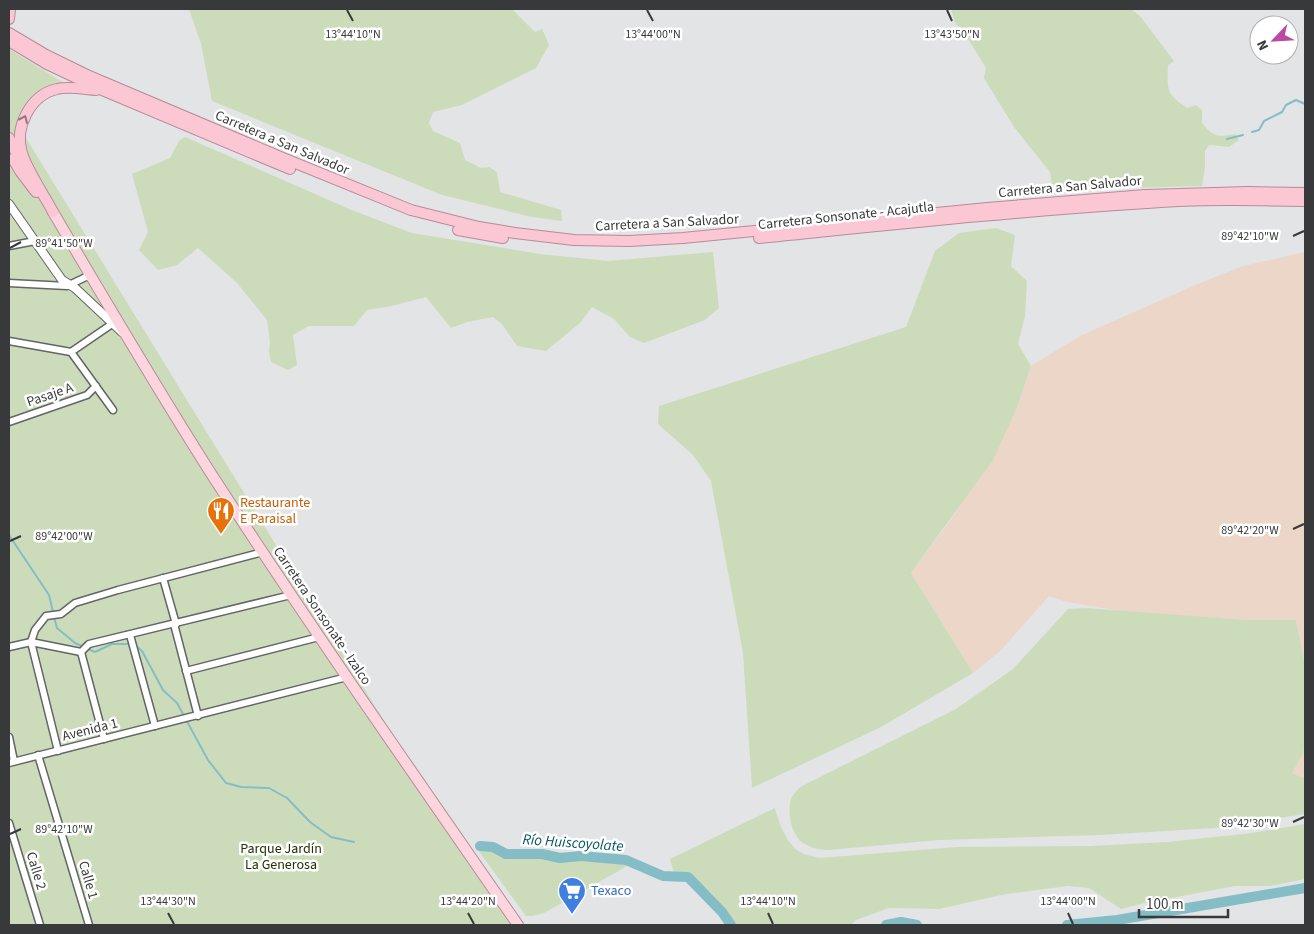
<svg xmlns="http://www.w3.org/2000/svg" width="1314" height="934" font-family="'Source Sans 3',sans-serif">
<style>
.industrial{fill:#ebd6c8}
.green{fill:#ccdcbb}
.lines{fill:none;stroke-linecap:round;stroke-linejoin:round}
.stream{stroke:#85bdc6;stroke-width:2}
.river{stroke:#85bdc6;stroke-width:10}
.minor-casing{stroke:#636566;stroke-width:9}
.tertiary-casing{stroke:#636566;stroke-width:10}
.primary-casing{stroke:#b68c97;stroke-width:12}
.trunk-casing{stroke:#b68c97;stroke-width:12}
.minor{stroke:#fff;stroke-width:6}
.tertiary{stroke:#fff;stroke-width:8}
.primary{stroke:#fcd5df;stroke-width:10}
.trunk{stroke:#fbc7d4;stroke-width:10}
.oneway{stroke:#90797f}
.ticks{fill:none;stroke:#38393a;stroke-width:2}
.labels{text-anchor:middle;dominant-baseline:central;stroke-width:5;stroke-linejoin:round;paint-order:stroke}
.street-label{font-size:14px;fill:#38393a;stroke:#fff}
.food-label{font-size:14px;fill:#c56008;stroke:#fff;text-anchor:start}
.park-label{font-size:14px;fill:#213103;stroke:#fff}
.shop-label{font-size:14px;fill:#366cbe;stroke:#fff;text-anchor:start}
.water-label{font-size:15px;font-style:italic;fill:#065963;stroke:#fff}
.ticks-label{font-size:12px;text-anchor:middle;fill:#38393a;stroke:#fff;stroke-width:5;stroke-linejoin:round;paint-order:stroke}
</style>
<rect width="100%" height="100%" fill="#e2e4e6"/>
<g class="industrial">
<path d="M1305,252V665L1296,620H1248L1127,612L1067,602L1049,596L1000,651L973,673L911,573L953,517L1016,410L1031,366L1080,336L1193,286L1243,266Z"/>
<path d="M1305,739V776L1301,777L1292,773L1303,754Z"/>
</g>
<g class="green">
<path d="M189,9H512L535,32L542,29L549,45L536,68L462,105L433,112L429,123L433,131L460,143L465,160L481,168L489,167L497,172L500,192L561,210L562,221L532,217L442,195L212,101L201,44Z"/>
<path d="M951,9H1131L1140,16L1174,61L1168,65C1167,89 1166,94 1187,108L1196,105L1202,110V123C1214,138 1218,137 1235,134L1239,140L1229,147L1209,145L1205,151V167L1202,186L1053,190L1050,172L1014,127L984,78L986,68L961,27L956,25Z"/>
<path d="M9,49L64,83L59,84L18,125L424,786L522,925H9Z"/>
<path d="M185,137L354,211L412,233L540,254L608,261L713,252L719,308L705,320L644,343L630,337L614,319L592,307L580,323L546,351L517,346L502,324L493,317L467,322L451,328L426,297L392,306L367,310L354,326H309L293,335L297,365L288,370L271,362L269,352L270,342L267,320L237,283L198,248L177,265L158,270L139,250L148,232L132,174L170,158L179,141Z"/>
<path d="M996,228L1015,235L1011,266L1027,281L1025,316L1018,344L1031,366L1016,410L993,460L911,573L973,673L881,727L752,788L743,653L711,481L693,455L658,424L659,406L906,327L935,251L959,233Z"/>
<path d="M1086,608L1248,620H1296L1305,665V739L1303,754L1292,773L1301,777L1305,776V814L1215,828L1100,835L939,840L829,850C820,850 811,848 803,843C791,835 787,812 791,799C792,795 797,791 800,787L956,709L1013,669L1068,609Z"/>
<path d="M775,808C779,824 786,843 800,852C805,855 813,856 819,858L957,847L1090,846L1168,842L1252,833L1305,824V879L1270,886H1235L1145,903L1121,909L1089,888L1068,886L1006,894L939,909L889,908L856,920L851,925H725L719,915L687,880H676L670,859Z"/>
<path d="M493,849L506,857L541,855L560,859L580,857L629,865L544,913L533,916H526L478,850Z"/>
</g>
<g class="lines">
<g class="stream">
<path d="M1252,132L1259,130L1264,121L1282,112L1286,105L1296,100L1305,104"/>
<path d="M1227,139L1243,135"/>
<path d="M9,535L49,595L53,612"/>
<path d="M54,617L57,628L75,643L95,652L112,644H129"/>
<path d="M134,644L142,651L163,690L177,703L208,760L226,783L241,787L269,788L287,798L310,822L331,837L354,842"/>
</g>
<g class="river">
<path d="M480,846L493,847L506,854H542L560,858L581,856L626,860L663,876L688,877L722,912L731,925"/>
<path d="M886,925L901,922L917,925"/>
<path d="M1067,925L1117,920L1305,888"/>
</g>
<defs>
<g id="minor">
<path d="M9,246L35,241"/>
<path d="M9,283L67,286L90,275"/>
<path d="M9,341L71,352L113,410"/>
<path d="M71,352L112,324"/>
<path d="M9,422L87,395L96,386"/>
<path d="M163,578L176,624"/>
<path d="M174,624L198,716"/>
<path d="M130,635L155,726"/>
<path d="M9,647L31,642L81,652L89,644L291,595"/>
<path d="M81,652L104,739"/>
<path d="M186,671L319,637"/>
<path d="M9,737L14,761"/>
<path d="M58,751L31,642L35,630L46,616L61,614L75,603L118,590L263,552"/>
<path d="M38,755L89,925"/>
<path d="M9,763L347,677"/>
<path d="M9,823L40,925"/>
</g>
<path id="tertiary" d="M9,204L62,280L75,288L122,332"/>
<path id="primary" d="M53,212C105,300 157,389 212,475C311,628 415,776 518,925"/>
<g id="trunk">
<path d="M9,19L10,9"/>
<path d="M9,33L46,55L87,75L283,158L411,210L479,227L515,233L574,240L629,241L683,238L987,208L1145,195L1248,192L1305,193"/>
<path d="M9,41L47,64L102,90L290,169"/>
<path d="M9,138L21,163"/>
<path d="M13,159L20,171L36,192"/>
<path d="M53,212C44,195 27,170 22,153C14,128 30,95 57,89C69,86 83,89 96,90"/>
<path d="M458,230L503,238"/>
<path d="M759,238C888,225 1017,211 1147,203C1199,199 1252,200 1305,201"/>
</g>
</defs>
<use href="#minor" class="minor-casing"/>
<use href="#tertiary" class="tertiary-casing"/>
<use href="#primary" class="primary-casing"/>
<use href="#trunk" class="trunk-casing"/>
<use href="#minor" class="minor"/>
<use href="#tertiary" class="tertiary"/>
<use href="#primary" class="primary"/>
<use href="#trunk" class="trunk"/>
</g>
<defs><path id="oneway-chevron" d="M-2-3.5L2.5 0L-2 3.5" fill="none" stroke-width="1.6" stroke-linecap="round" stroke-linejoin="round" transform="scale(1.25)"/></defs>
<use class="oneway" href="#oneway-chevron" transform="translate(24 119) rotate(-66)"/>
<path class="ticks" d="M347,10L353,21M647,10L653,21M947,10L952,21M1293,236L1304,231M10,248L21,242M1293,529L1304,524M10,541L21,536M1293,822L1304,817M10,834L21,829M168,913L174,924M468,913L474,924M768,913L773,924M1068,913L1073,924"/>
<defs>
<symbol id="restaurant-pin" viewBox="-11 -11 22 30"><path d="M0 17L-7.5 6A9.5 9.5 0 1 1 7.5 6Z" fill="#e8710a" stroke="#fff"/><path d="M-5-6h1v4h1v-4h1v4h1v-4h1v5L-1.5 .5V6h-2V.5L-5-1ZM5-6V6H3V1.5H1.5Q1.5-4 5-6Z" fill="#fff"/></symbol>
<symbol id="supermarket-pin" viewBox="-11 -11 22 30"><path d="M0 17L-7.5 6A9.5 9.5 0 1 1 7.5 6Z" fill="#3f7fe0" stroke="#fff"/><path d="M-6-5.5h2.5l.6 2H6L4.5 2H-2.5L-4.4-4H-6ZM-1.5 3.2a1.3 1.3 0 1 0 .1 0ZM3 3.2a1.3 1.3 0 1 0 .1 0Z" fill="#fff"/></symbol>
</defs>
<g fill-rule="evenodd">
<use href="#restaurant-pin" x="205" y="495" width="32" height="43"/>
<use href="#supermarket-pin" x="556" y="875" width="32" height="43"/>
</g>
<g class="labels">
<g class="street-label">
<text transform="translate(282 143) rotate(23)">Carretera a San Salvador</text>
<text transform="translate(1070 187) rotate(-5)">Carretera a San Salvador</text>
<text transform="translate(846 216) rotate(-6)">Carretera Sonsonate - Acajutla</text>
<text transform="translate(667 223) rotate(-3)">Carretera a San Salvador</text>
<text transform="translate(50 395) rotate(-19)">Pasaje A</text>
<text transform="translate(322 616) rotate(56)">Carretera Sonsonate - Izalco</text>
<text transform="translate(90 730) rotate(-14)">Avenida 1</text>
<text transform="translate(36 871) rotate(73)">Calle 2</text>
<text transform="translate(88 880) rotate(74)">Calle 1</text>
</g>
<g class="food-label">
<text x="240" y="503">Restaurante<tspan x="240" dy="16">E Paraisal</tspan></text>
</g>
<g class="park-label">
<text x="281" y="849">Parque Jardín<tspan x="281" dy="16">La Generosa</tspan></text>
</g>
<g class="shop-label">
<text x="591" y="891">Texaco</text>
</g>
<g class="water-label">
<text transform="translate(573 843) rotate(4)">Río Huiscoyolate</text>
</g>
</g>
<g class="ticks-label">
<text x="353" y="38">13°44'10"N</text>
<text x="653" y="38">13°44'00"N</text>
<text x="952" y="38">13°43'50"N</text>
<text x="1250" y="240">89°42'10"W</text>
<text x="64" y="247">89°41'50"W</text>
<text x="1250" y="534">89°42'20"W</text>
<text x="64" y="540">89°42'00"W</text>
<text x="1250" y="827">89°42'30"W</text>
<text x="64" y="833">89°42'10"W</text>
<text x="168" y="905">13°44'30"N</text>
<text x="468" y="905">13°44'20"N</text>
<text x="768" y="905">13°44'10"N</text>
<text x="1068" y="905">13°44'00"N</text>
</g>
<rect width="1314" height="934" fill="none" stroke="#38393a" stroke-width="20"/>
<g transform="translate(1274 40) rotate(245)"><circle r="24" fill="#ffffff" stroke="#afb0b0"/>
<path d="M0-4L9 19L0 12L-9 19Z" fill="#ba4aa6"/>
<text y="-8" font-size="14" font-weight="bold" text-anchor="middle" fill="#38393a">N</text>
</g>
<path d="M1139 909v8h89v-8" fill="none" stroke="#38393a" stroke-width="2.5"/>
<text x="1146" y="909" font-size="15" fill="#38393a" stroke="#ffffff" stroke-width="4" paint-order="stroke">100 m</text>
</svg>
